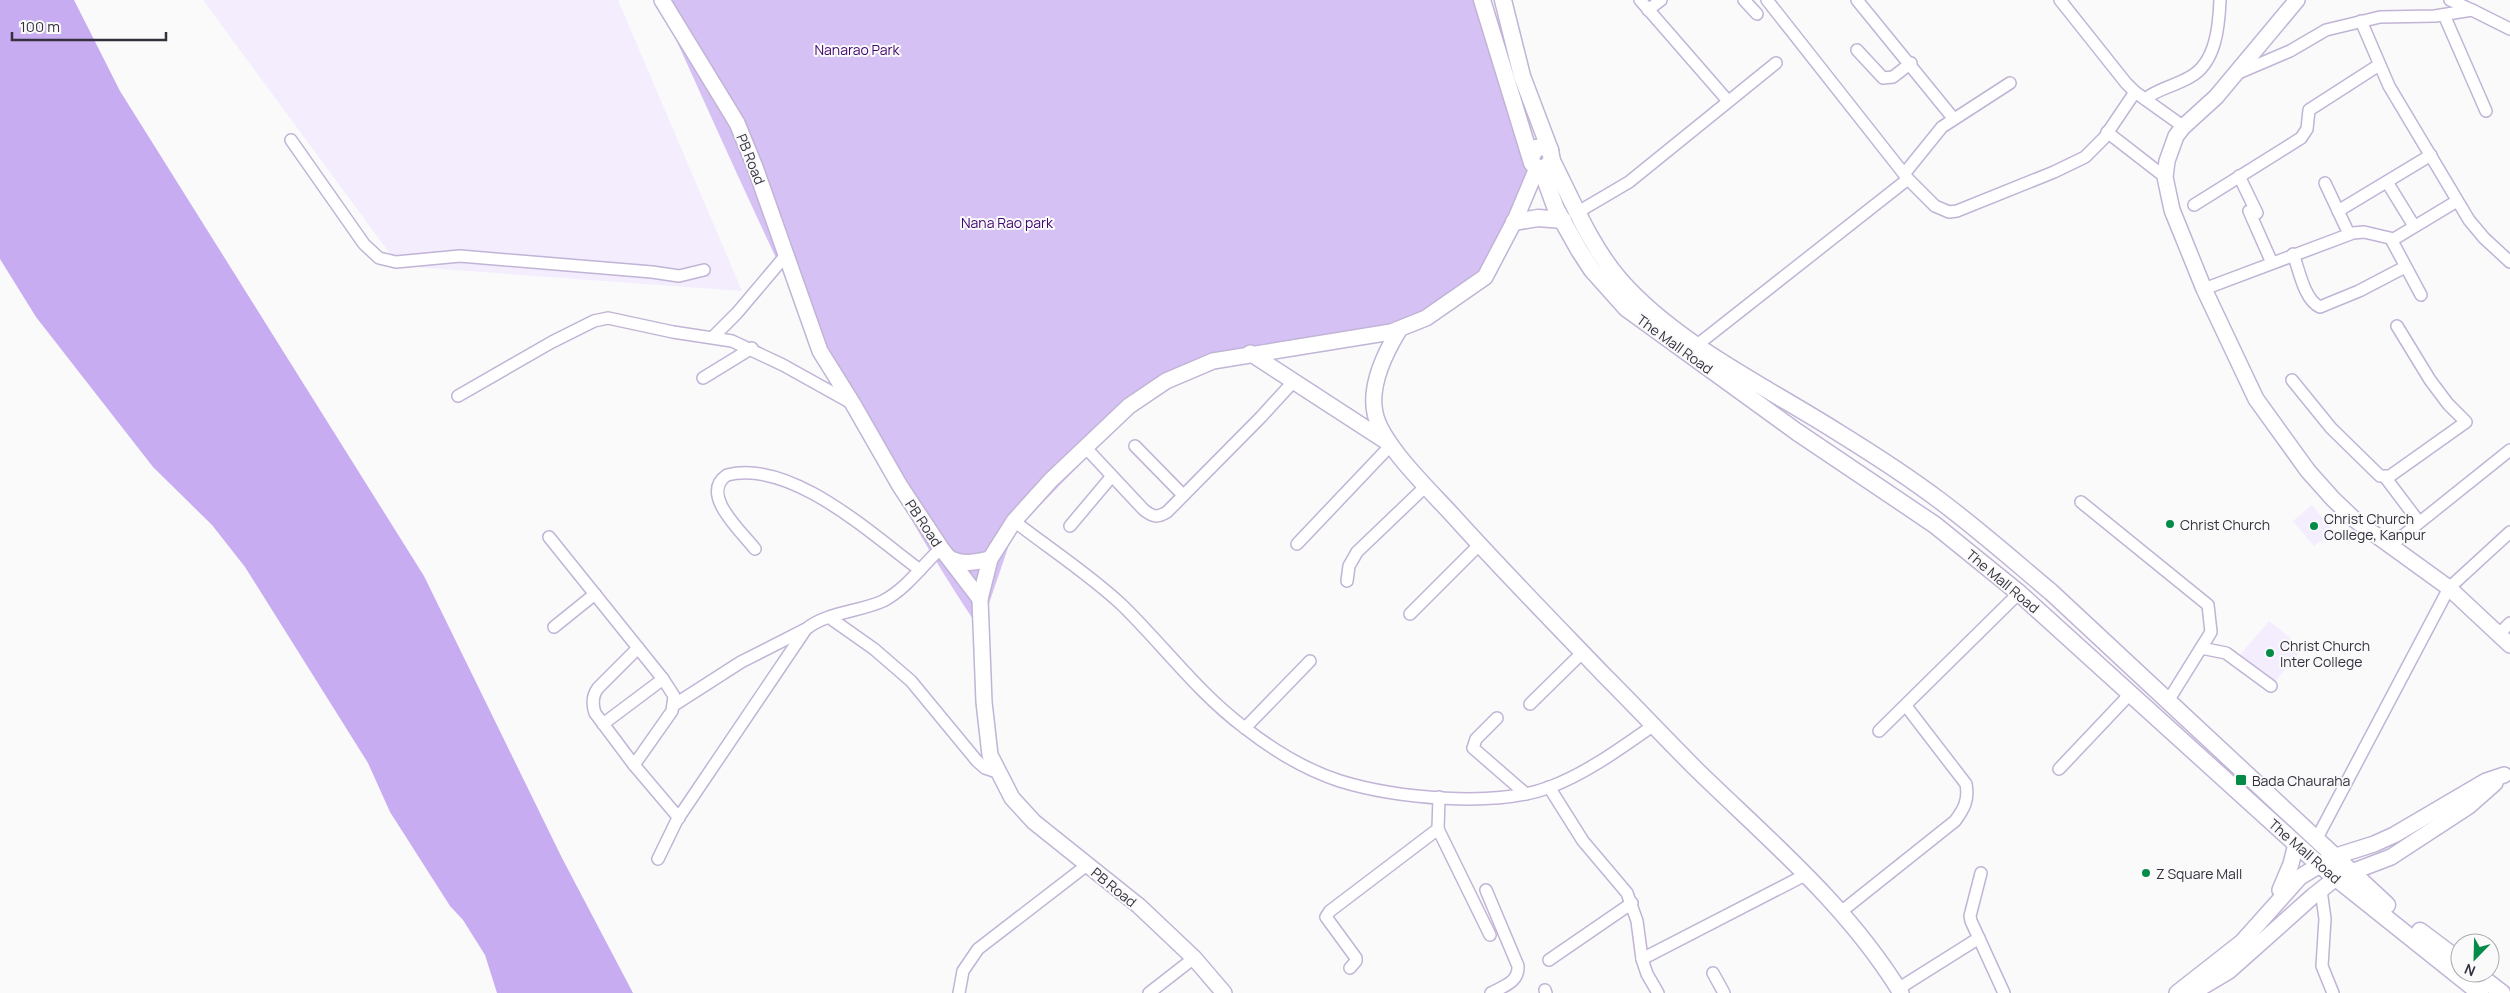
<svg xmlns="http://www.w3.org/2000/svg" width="2510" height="993" font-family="Manrope,sans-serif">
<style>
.built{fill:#f3edfe}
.green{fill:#d5c1f4}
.water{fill:#c8acf2}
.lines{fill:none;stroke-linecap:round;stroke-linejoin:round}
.minor-casing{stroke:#c1b4d6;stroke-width:14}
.tertiary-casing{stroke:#c1b4d6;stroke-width:18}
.secondary-casing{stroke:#c1b4d6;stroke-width:19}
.minor{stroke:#fff;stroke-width:11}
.tertiary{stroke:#fff;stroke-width:15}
.secondary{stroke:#fff;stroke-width:16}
.poi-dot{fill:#048b48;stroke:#fafafa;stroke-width:2}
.labels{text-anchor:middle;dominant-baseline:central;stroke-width:4;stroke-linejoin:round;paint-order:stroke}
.park-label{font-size:14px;fill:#420570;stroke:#fafafa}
.street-label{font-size:14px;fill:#35303e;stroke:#fafafa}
.poi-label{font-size:14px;fill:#35303e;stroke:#fafafa;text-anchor:start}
</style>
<rect width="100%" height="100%" fill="#fafafa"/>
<g class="built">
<path d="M203,0H618L742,291L399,266Z"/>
<path d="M2312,505L2334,532L2314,546L2293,521Z"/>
<path d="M2269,621L2303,648L2273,684L2237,658Z"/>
</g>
<path class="green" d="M658,0H1489L1532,166L1512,223L1473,285L1420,321L1249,353L1148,395L1013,533L980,630C849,434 756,214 658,0Z"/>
<path class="water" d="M0,0H74L120,91L424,576L562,858L633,993H497L485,955L463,920L450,906L390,812L368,763L245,567L212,525L153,467L36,317L0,259Z"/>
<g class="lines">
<defs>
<g id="minor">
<path d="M1640,0L1728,101"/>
<path d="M1744,0L1757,14"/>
<path d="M1767,0L1908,179L1935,206L1949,212L1957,211L2054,172L2085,157L2104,138L2135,92"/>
<path d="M1857,0L1953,118"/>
<path d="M2060,0L2126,83L2135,92L2184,127"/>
<path d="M2450,0L2472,10"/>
<path d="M1648,10L1661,0"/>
<path d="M2444,15L2486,111"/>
<path d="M2361,21L2389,86L2469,220L2484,238L2510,262"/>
<path d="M1857,50L1883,78L1893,77L1911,63"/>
<path d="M2236,74L2290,51L2326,30L2380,17L2435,16L2472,10L2510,29"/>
<path d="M2145,99C2159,88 2175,86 2190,77C2216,63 2219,26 2220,0"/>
<path d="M2107,132L2165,177"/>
<path d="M291,140L364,244L379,258L396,262L460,256L652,272L679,276L704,270"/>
<path d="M1904,174L1942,127L2010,83"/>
<path d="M2239,176L2257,213"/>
<path d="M2387,182L2414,226"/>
<path d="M2325,183L2349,234"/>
<path d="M2194,205L2301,138L2307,129L2309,110L2379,65"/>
<path d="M2249,211L2272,263"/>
<path d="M2338,211L2431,155"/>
<path d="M1578,212L1629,182L1776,63"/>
<path d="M2391,239L2421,295"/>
<path d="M2293,254C2299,269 2304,300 2320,307L2359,291L2405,267"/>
<path d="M2204,289L2353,233L2364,232L2394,239L2457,201"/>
<path d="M713,337L737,313L786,255"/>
<path d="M1692,349L1908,179"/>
<path d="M703,378L752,348"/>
<path d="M2292,380L2331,428L2380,476H2390L2466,422L2448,404L2430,380L2397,326"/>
<path d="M458,396L552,342L594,321L608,318L673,332L732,341L783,365L853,404"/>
<path d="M1135,446L1183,495"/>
<path d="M1085,447L1144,510C1153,517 1157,518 1167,512L1261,417L1293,382"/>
<path d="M2385,477L2419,522"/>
<path d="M2081,502L2208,605L2211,632L2168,701"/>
<path d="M1014,521C1050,549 1089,574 1122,605C1163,645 1198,693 1245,728C1273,750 1306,770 1340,781C1395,798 1496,808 1550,787C1587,773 1621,748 1654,725"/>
<path d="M1070,526L1112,476"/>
<path d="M549,537L663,679L674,696L672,711L634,765"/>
<path d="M1297,544L1391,445"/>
<path d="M2390,546L2510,450"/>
<path d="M755,549C741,531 699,494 727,475C791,459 870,533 920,570"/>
<path d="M1347,581L1349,566L1357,552L1426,486"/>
<path d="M1410,614L1479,545"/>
<path d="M830,618L874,649L911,681L977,761L985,768L997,772"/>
<path d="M554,627L595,594"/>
<path d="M2499,634L2510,623"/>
<path d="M638,648L598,688C592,696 592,704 595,713L634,765L679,818"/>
<path d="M2201,648L2226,653L2271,686"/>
<path d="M1530,704L1583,652"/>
<path d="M674,705L741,662L804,630"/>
<path d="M1497,718L1476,739L1473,748L1526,794"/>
<path d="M603,724L663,679"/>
<path d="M1245,728L1310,661"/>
<path d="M1879,731L2019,593"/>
<path d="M2059,769L2130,694"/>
<path d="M1549,787L1583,841L1627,893L1637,921L1642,959"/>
<path d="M1438,829L1490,935"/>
<path d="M2316,840L2449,588L2510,532"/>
<path d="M658,859L677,820L806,629C827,612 859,612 883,601C906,589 922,566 941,548"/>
<path d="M1981,873L1970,916L1971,921L2004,993"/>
<path d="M1486,890L1518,966C1519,982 1504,986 1491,993"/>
<path d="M2321,890L2325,919L2322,966L2333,993"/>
<path d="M1842,911L1955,821C1964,809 1969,800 1966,784L1906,706"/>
<path d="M1549,960L1632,903"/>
<path d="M1350,968L1356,961V958L1326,917L1330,911L1438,829L1439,797"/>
<path d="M1713,973L1724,993"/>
<path d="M1898,989L1979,938"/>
<path d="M1545,990L1546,993"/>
<path d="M959,993L963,971L978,949L1087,865"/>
<path d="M1149,993L1194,958"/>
<path d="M1658,993L1647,974L1642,959L1807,874"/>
</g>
<g id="tertiary">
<path d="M662,0L737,123L755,167L820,351L853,404L900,486L941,548L980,599L984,702L990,755L1012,798L1034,822L1139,906L1194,958L1224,993"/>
<path d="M2297,0L2216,97L2183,127L2176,136L2167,161L2165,177L2172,210L2204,289L2256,399L2308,471L2333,499L2355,520L2449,588L2510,645"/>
<path d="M1399,330C1385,353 1369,385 1375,413C1381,445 1434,494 1457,520C1505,573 1555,624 1605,676C1636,707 1666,739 1697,770C1770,841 1847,905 1901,993"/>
<path d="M1250,353L1387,442"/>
<path d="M948,557C962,566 976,562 990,559"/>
<path d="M980,599L990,559L1014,521L1051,480L1129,406L1166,381L1213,361L1391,332L1426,318L1485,277L1516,218L1537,168"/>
<path d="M2280,890L2291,864L2296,844"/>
<path d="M2177,993L2242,942L2300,877L2333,857L2374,844L2394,835L2486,781L2504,775"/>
<path d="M2192,993L2229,971L2313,896L2336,878L2391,857L2469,806L2495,783"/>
</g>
<g id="secondary">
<path d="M1482,0L1532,163L1537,168H1545L1552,161L1550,150L1543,147L1536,148L1531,157"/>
<path d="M1503,0L1522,76L1550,150"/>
<path d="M1552,161C1572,200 1590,245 1619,279C1675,344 1767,387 1839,433C1873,454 1907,476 1939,500C1978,529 2014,561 2051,592L2387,905"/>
<path d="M1541,168L1556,209L1579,250L1592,270L1626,308L1797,432L1935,525L2019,593L2316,862L2480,993"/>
<path d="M1514,222L1538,218L1563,220"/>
<path d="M2420,931L2460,961"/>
<path d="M2476,973L2502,993"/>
</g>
</defs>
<use href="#minor" class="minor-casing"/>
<use href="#tertiary" class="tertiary-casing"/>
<use href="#secondary" class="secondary-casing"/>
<use href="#minor" class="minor"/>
<use href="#tertiary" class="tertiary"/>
<use href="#secondary" class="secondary"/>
</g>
<g class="poi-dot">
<circle cx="2170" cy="524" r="5"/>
<circle cx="2314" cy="526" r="5"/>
<circle cx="2270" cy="653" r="5"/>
<rect x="2235" y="774" width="12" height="12" rx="2.5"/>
<circle cx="2146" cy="873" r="5"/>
</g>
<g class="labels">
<g class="park-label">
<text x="857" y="49">Nanarao Park</text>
<text x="1007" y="222">Nana Rao park</text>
</g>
<g class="street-label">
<text transform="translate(751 159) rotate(68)">PB Road</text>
<text transform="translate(1675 344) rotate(36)">The Mall Road</text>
<text transform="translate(924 523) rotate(56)">PB Road</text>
<text transform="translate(2003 581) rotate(40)">The Mall Road</text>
<text transform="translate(2305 851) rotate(41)">The Mall Road</text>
<text transform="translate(1114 887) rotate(39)">PB Road</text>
</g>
<g class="poi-label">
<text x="2324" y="518">Christ Church<tspan x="2324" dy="16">College, Kanpur</tspan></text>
<text x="2180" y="524">Christ Church</text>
<text x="2280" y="645">Christ Church<tspan x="2280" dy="16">Inter College</tspan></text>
<text x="2252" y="780">Bada Chauraha</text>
<text x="2156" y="873">Z Square Mall</text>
</g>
</g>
<g transform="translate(2475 958) rotate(203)"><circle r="24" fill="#fafafa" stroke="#aba9af"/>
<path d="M0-4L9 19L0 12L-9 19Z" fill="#048b48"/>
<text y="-8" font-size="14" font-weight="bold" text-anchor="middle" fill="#35303e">N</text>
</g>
<path d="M12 32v8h154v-8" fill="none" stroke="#35303e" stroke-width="2.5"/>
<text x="20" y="32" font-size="15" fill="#35303e" stroke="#fafafa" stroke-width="4" paint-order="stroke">100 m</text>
</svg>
